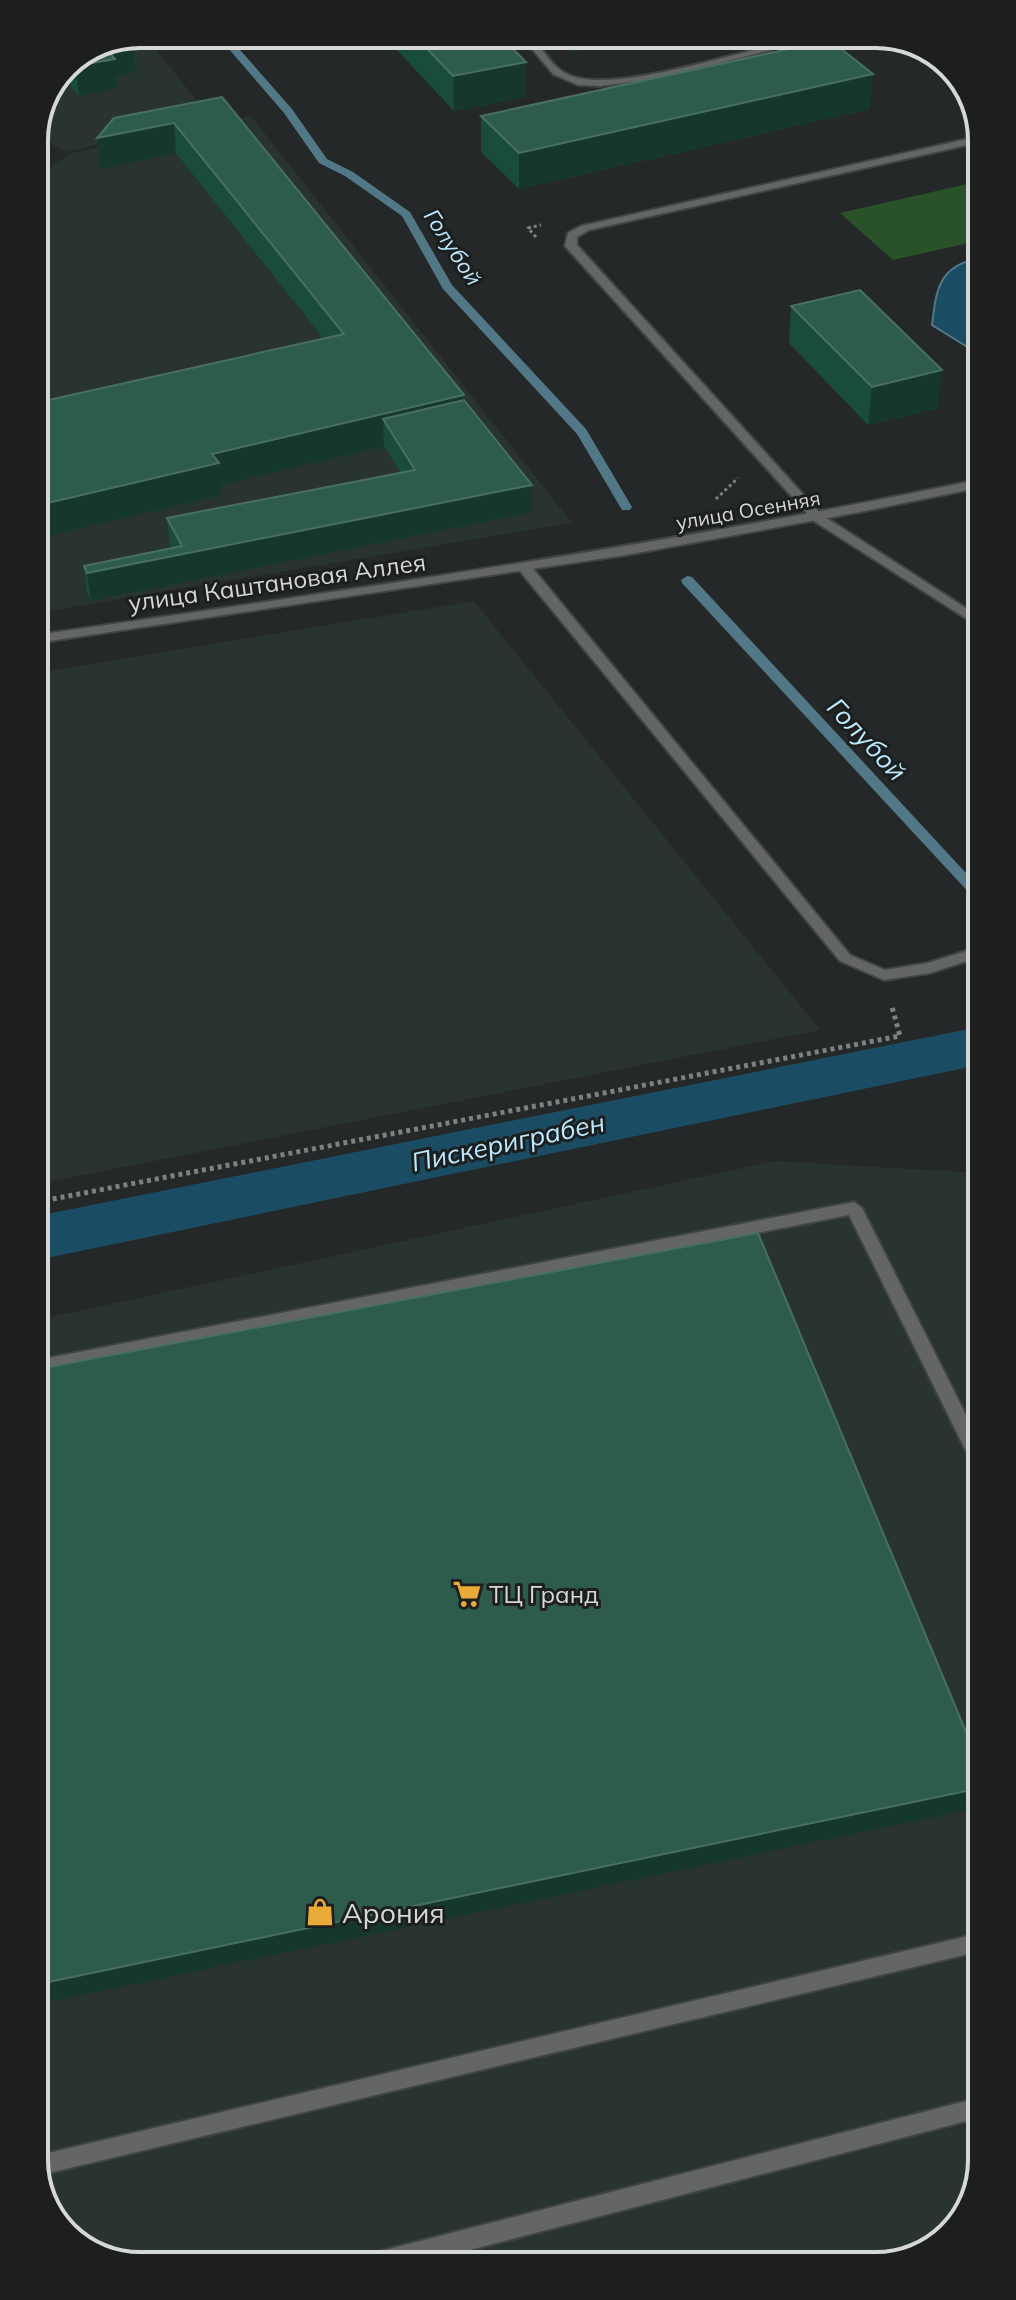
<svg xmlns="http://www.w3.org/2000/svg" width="1016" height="2300" font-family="Mulish,sans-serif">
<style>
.built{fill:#293332}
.green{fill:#2a5228}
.water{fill:#1a4d63;stroke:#527786;stroke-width:2}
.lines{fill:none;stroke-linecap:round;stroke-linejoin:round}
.stream{fill:#527786;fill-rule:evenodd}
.canal{fill:#1a4d63;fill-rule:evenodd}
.service-casing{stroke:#414444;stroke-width:4}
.minor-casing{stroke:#414444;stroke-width:4}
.tertiary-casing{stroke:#414444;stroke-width:4}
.path-far1{stroke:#7f8181;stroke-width:3;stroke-dasharray:3 3;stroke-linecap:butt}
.path{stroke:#7f8181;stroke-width:5;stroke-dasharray:4 4;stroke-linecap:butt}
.service{fill:#646666;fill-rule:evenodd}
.minor{fill:#646666;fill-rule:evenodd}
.tertiary{fill:#646666;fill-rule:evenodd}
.wall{fill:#1a4c3b}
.shaded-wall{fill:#16382c}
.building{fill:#2e5c4c;stroke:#496f62;stroke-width:2}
.labels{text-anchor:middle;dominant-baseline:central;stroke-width:6;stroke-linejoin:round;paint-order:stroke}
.far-street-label{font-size:20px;fill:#d6d8d8;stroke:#1c1f1e}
.far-water-label{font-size:22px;font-style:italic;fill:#bce9ff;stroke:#1c1f1e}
.street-label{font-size:24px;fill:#d6d8d8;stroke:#1c1f1e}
.poi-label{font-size:24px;fill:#d6d8d8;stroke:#1c1f1e;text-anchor:start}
.water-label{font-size:26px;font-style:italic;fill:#bce9ff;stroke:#1c1f1e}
.near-poi-label{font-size:28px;fill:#d6d8d8;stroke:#1c1f1e;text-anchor:start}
.rim{fill:none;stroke:#d6d8d8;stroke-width:4}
</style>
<rect width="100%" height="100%" fill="#252828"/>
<g class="built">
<path d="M144,34L211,119L65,152L34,134L65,65Z"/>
<path d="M251,116L572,523L36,613L34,178L71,153Z"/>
<path d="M474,601L820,1030L37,1184L36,673Z"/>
<path d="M775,1161L979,1173L982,2160L964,2219L910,2260L133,2266L75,2244L40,2194L37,1320Z"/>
</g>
<path class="green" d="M976,182L977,241L893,260L840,213Z"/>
<path class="water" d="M977,259V353L932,325C936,292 938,266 977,259Z"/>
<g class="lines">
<g class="stream">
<path d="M216,34H226L292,109L327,159L353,172L410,212L452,285L586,429L632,507L630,510H622L577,434L443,289L402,216L345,176L319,163L284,113Z"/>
<path d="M687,576L692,577L978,886V899L973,897L682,583L681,580Z"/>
</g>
<path class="canal" d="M979,1027V1065L37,1260V1216Z"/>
<defs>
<g id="service">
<path d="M520,34H530C542,48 552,68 569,75C609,93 721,57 766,47L771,50L660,78L601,86L578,85L553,74Z"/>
<path d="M976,137V143L589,230L577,237V245L822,515L978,616V626L814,521L565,246L568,233L581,226Z"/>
<path d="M854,1202L862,1208L980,1443V1468L974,1466L971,1461L849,1215L38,1373V1360Z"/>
<path d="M981,1933V1951L40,2175V2155Z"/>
<path d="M982,2097V2117L416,2264H362L365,2256L373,2253Z"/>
</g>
<path id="minor" d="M525,564L530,565L850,955L885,970L928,963L979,947V957L930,973L884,980L840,961L520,571L519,568Z"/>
<path id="tertiary" d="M977,480V488L860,512L626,555L36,643V635C351,590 665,545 977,480Z"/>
</defs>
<use href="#service" class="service-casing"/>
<use href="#minor" class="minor-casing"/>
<use href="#tertiary" class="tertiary-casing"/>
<g class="path-far1">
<path d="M536,237L528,228L541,225"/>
<path d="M716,499L738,478"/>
</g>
<path class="path" d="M37,1202L900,1036L892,1007"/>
<use href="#service" class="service"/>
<use href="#minor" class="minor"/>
<use href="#tertiary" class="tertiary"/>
</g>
<g class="wall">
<path d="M382,34H498L525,97L454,111Z"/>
<path d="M551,34H654L571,52Z"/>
<path d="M129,38L133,43L136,72L116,76L118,88L79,96L70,85L65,65Z"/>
<path d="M222,97L532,485V512L91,601L87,593L84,566L172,549L170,545L167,518L401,473L384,446L221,485V495L35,539V403L324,339L176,153L100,169L97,138Z"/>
<path d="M870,109L519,189L481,152V116Z"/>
<path d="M791,306L938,408L868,425L789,343Z"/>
</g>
<g class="shaded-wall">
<path d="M572,34H654L571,52Z"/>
<path d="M133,43L136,72L116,76L118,88L79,96L75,66L106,48Z"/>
<path d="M526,62L525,97L454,111L453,76Z"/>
<path d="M68,64L70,85L55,88L65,65Z"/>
<path d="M873,74L870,109L519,189V153Z"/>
<path d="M174,123L176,153L100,169L97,138Z"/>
<path d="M942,370L938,408L868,425L872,387Z"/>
<path d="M464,395V427L383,419L384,446L221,485V495L35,539V506L212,454Z"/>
<path d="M532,485V512L91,601L87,573Z"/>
<path d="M981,1788V1807L39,2004V1984Z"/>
</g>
<g class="building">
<path d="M413,34H498L526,62L453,76Z"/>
<path d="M129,38L133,43L107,47Z"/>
<path d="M830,40L873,74L519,153L481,116Z"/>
<path d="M106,48L115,59L75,66L72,62Z"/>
<path d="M222,97L464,395L212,454L219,463L35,506V403L344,334L174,123L97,138L114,118Z"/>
<path d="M860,290L942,370L872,387L791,306Z"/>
<path d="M464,400L532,485L87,573L84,566L182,546L167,518L415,470L383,419Z"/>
<path d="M758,1233L981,1768V1788L39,1984L38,1369Z"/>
</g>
<defs>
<symbol id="supermarket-bare" viewBox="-9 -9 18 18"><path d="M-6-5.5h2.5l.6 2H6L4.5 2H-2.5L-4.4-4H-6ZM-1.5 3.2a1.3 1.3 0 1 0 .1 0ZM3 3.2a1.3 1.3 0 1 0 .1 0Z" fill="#e9ab38" stroke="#1c1f1e" stroke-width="2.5" paint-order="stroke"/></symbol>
<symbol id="shop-bare" viewBox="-9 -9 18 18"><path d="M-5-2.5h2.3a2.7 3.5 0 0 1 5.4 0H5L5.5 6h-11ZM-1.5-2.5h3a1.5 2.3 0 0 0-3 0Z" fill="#e9ab38" stroke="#1c1f1e" stroke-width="2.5" paint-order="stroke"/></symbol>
</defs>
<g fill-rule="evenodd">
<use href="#supermarket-bare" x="447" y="1574" width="40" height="40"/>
<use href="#shop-bare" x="300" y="1892" width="40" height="40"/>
</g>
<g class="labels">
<g class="far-street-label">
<text transform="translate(748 510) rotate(-10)">улица Осенняя</text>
</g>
<g class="far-water-label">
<text transform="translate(453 247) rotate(57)">Голубой</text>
</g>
<g class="street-label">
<text transform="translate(277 582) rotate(-8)">улица Каштановая Аллея</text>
</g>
<g class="poi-label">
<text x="489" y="1594">ТЦ Гранд</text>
</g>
<g class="water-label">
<text transform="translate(867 739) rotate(47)">Голубой</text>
<text transform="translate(508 1142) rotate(-12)">Пискериграбен</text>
</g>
<g class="near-poi-label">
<text x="342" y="1912">Арония</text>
</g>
</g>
<path d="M0 0H1016V2300H0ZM140 48H876A92 92 0 0 1 968 140V2160A92 92 0 0 1 876 2252H140A92 92 0 0 1 48 2160V140A92 92 0 0 1 140 48Z" fill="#1c1f1e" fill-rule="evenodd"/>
<path class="rim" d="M140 48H876A92 92 0 0 1 968 140V2160A92 92 0 0 1 876 2252H140A92 92 0 0 1 48 2160V140A92 92 0 0 1 140 48Z"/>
</svg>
